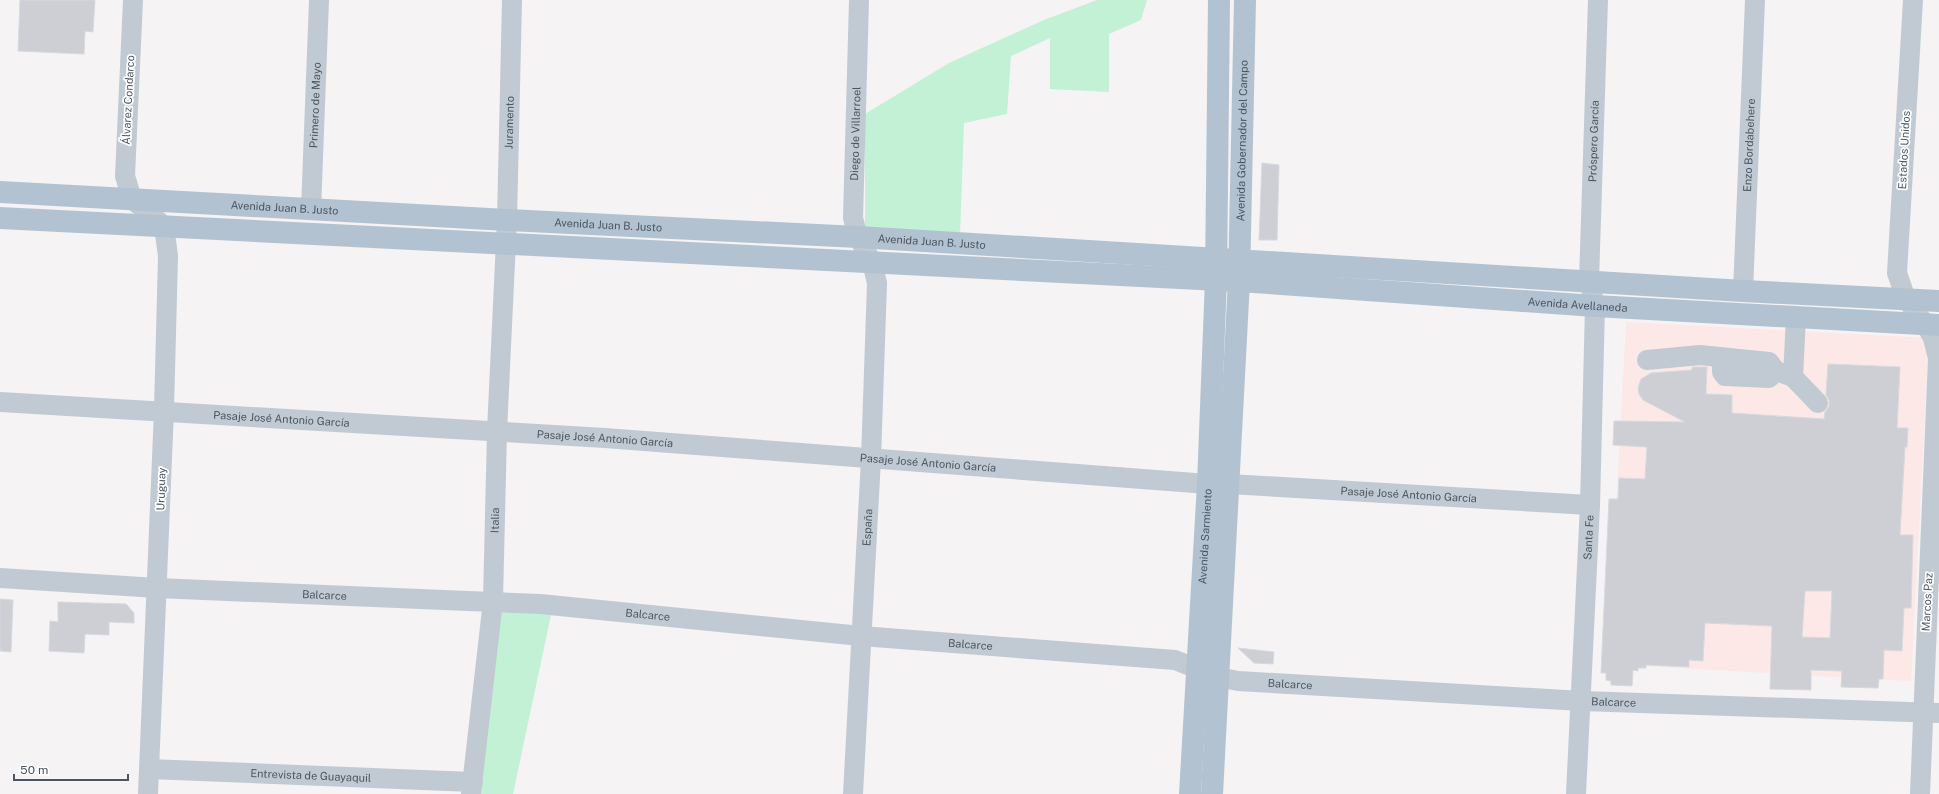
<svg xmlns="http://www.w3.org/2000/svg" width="1939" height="794" font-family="'Public Sans',sans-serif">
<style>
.medical{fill:#fce8e6}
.green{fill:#c3f1d5}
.building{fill:#cdcfd5;stroke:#d7d9de;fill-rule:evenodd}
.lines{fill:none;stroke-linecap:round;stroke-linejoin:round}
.minor{stroke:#c1cad2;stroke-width:20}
.major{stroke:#b3c2d1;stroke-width:22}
.labels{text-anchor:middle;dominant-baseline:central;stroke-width:3.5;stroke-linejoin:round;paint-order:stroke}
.street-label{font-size:11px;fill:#4a5661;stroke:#fff}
</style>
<rect width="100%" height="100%" fill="#f5f3f3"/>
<path class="medical" d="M1626,322L1929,338L1911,681L1608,664Z"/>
<g class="green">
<path d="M1097,0H1147L1141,20L1109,34V92L1050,89V38L1011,56L1007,114L964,123L960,235L865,231V114L949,63L1044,20Z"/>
<path d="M502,608L551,615L513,794H476Z"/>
</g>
<g class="building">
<path d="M20,0H95L93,32L85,31L84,54L18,51Z"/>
<path d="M1262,163L1279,165L1277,240H1259Z"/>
<path d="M1828,364L1900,367L1897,428H1908L1907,447H1905L1900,535H1913L1911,608H1904L1902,651L1884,650L1883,679H1879L1878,688L1841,687L1842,671L1811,670V690L1770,689L1772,626L1705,623L1703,661L1689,660V667L1646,665V668H1638V671L1633,670L1632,686L1611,685V681L1606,680V673H1601L1609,499H1618L1619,478L1645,479L1647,447L1613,445L1614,421L1685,422L1643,400L1639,394L1638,388L1641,379L1651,373L1692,370V367H1707L1706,394L1732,395V413L1824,419L1825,412L1829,406V400L1826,395ZM1805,591H1832L1830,638L1802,637Z"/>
<path d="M0,599L13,600L11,652L0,651Z"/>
<path d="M58,602L126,604L134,613V623L109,622V635L85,634L84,653L49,651L50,621L58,622Z"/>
<path d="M1238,648L1274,652L1273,664L1254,663Z"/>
</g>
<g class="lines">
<g class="minor">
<path d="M133,0L125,176L132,199L164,226L168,256L164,410L148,794"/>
<path d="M1913,0L1897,273L1906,299L1925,324L1933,338L1938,358L1920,794"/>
<path id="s1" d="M311,210L319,0"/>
<path id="s2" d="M1743,291L1755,0"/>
<path d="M1796,317L1793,377L1818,403"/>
<path d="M1722,358V372L1725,376L1769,378L1776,371"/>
<path d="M1647,360L1700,355L1769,362L1776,371L1793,377"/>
<path id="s3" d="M0,402L605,438L1208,484"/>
<path id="s4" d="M1229,484L1590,505"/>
<path id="s5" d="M0,578L157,588L540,604L861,636L1175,660L1218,677L1238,681L1582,701L1939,713"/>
<path id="s6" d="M149,769L473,782"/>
<path id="s7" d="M471,794L493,601L497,431L507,220L512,0"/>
<path id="s8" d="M853,794L871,459L877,283L872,262L858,237L853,218L859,0"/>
<path id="s9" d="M1576,794L1590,505L1595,306L1589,281L1598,0"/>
</g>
<g class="major">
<path id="s10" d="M0,192L507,220L858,237L1743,291L1939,301"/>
<path id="s11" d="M0,218L1239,281L1595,306L1939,325"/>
<path id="s12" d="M1190,794L1208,484L1216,279L1219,0"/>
<path id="s13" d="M1212,794L1239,281L1245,0"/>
</g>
</g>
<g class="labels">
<g class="street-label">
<text transform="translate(128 100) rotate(-87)">Álvarez Condarco</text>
<text stroke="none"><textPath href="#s1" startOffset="105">Primero de Mayo</textPath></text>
<text stroke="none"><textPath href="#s7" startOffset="673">Juramento</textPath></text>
<text stroke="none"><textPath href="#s8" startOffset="666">Diego de Villarroel</textPath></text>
<text stroke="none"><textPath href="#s13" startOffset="654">Avenida Gobernador del Campo</textPath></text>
<text stroke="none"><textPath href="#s9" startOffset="654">Próspero García</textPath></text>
<text stroke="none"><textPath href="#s2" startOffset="146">Enzo Bordabehere</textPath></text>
<text transform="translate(1904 150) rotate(-87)">Estados Unidos</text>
<text stroke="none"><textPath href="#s10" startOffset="285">Avenida Juan B. Justo</textPath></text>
<text stroke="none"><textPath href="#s10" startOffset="609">Avenida Juan B. Justo</textPath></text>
<text stroke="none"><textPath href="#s10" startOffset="933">Avenida Juan B. Justo</textPath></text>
<text stroke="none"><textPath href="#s11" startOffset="1580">Avenida Avellaneda</textPath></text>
<text stroke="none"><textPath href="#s3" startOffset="282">Pasaje José Antonio García</textPath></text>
<text stroke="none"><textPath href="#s3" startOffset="606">Pasaje José Antonio García</textPath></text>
<text stroke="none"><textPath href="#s3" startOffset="930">Pasaje José Antonio García</textPath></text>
<text transform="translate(161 489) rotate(-88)">Uruguay</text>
<text stroke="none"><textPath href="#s4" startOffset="180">Pasaje José Antonio García</textPath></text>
<text stroke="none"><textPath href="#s7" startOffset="275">Italia</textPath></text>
<text stroke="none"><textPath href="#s8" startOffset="267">España</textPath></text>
<text stroke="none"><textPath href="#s12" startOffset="258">Avenida Sarmiento</textPath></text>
<text stroke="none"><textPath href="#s9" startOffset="257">Santa Fe</textPath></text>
<text stroke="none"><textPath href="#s5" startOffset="325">Balcarce</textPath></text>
<text transform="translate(1927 602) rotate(-87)">Marcos Paz</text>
<text stroke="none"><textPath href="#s5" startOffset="649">Balcarce</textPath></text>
<text stroke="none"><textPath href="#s5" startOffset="973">Balcarce</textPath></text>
<text stroke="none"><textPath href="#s5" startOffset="1297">Balcarce</textPath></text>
<text stroke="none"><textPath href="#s5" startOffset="1621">Balcarce</textPath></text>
<text stroke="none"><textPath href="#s6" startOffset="162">Entrevista de Guayaquil</textPath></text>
</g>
</g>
<path d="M14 774v6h114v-6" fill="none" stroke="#4a5661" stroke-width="2"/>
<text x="20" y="774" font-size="12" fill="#4a5661" stroke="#ffffff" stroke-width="3" paint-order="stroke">50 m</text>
</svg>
